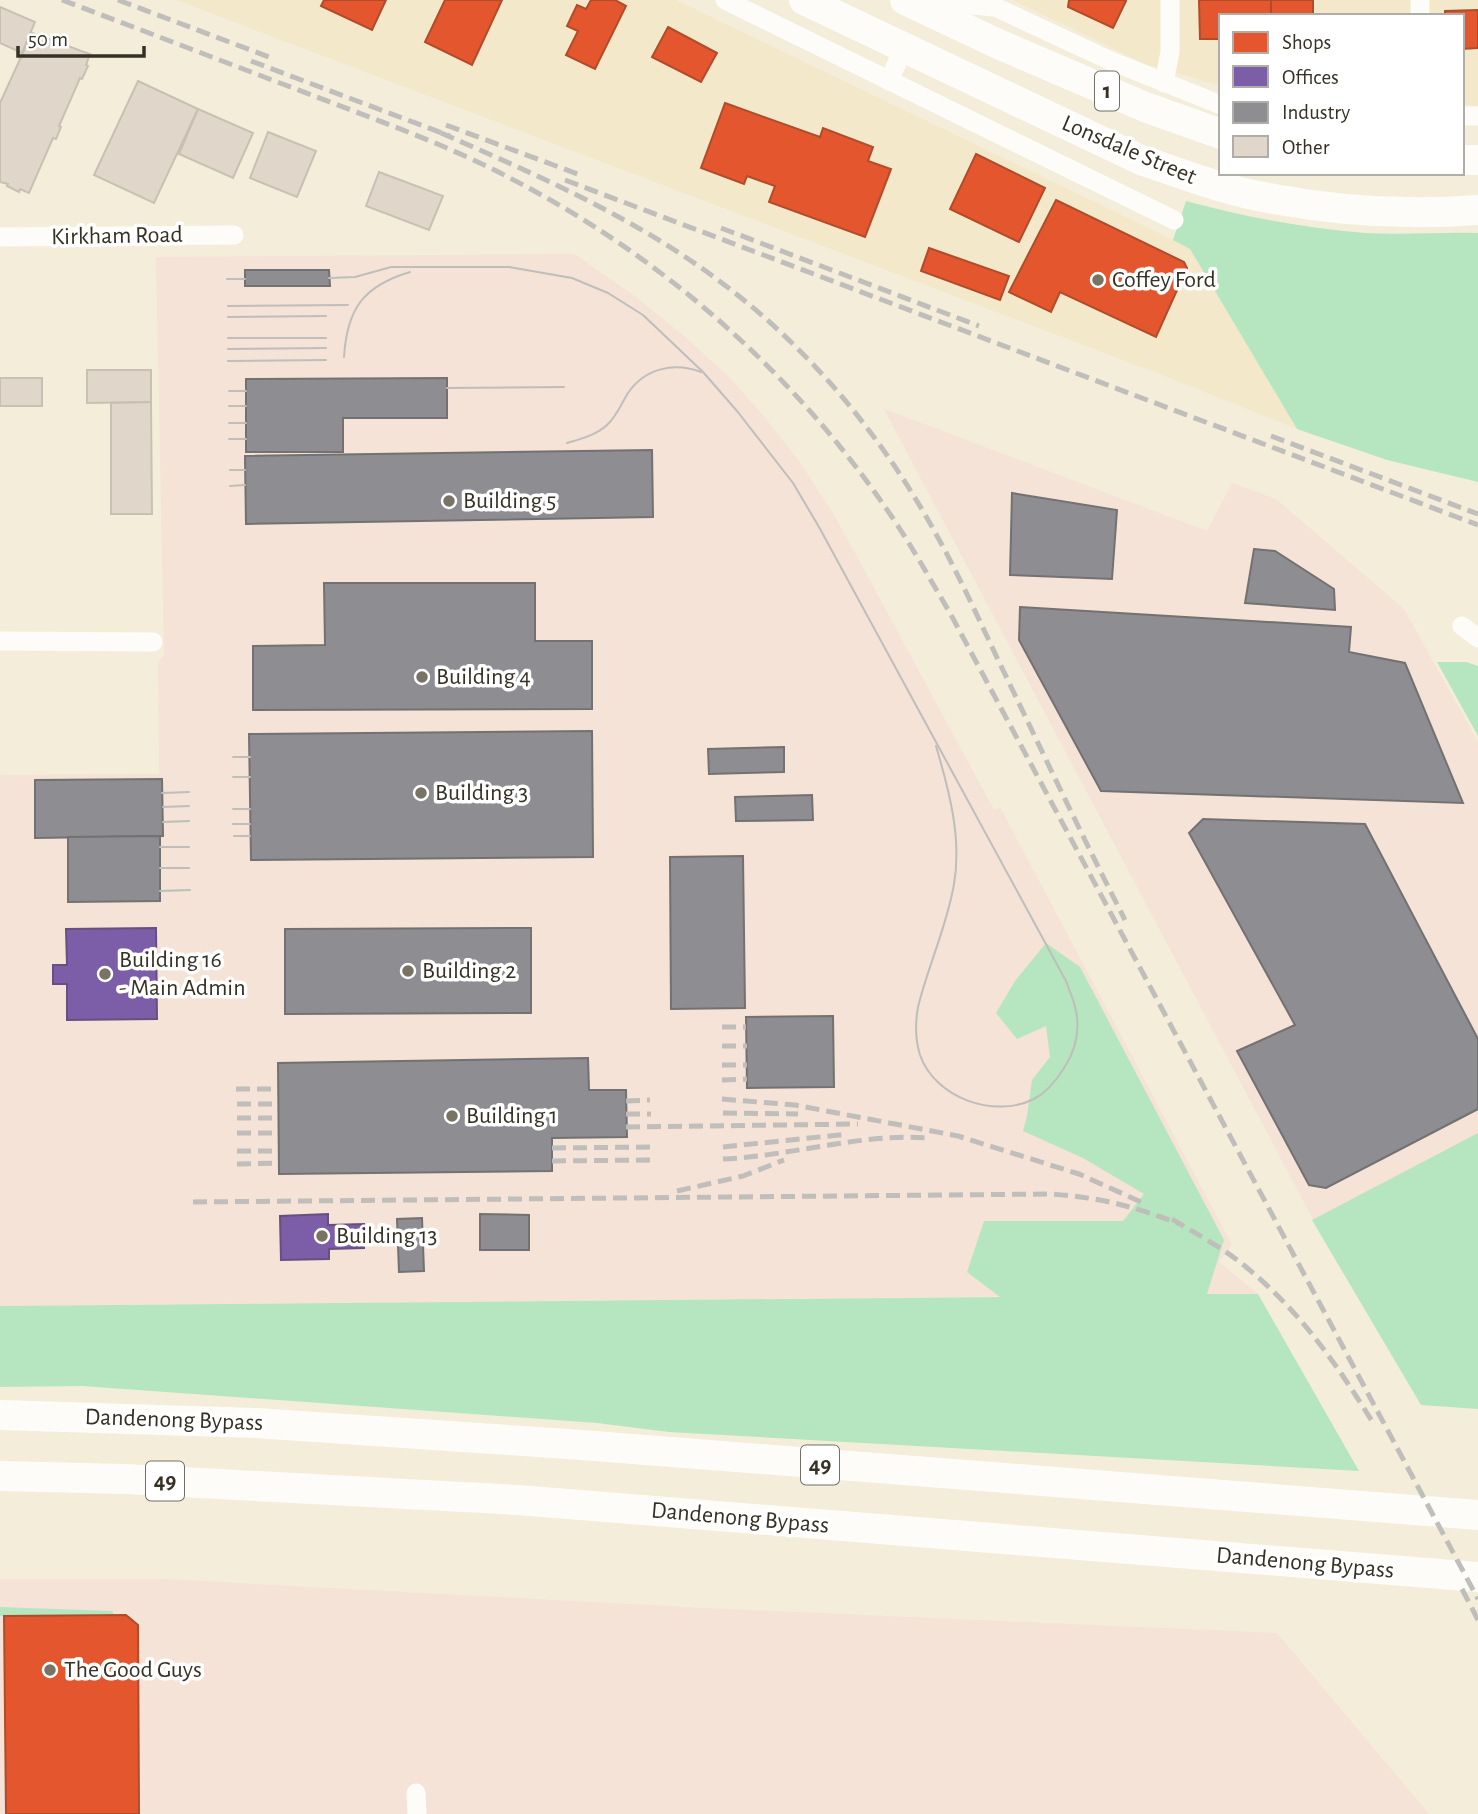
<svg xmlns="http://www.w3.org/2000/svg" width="1478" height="1814" font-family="'Alegreya Sans',sans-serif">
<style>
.built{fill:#f3e9ca}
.industrial{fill:#f4e3d6}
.green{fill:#b6e6c0}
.shops{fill:#e4572e;stroke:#b04c2b;stroke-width:2}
.offices{fill:#7b5ea7;stroke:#665080;stroke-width:2}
.industry{fill:#8d8d92;stroke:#737171;stroke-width:2}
.building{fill:#e0d6c9;stroke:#c9c0b4;stroke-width:2}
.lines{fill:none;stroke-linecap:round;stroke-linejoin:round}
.minor{stroke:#fdfcf9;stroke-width:19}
.highway{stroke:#fdfcf9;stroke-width:30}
.tram{stroke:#bfbeba;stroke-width:2}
.rail{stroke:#bfbeba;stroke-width:5;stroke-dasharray:14 7;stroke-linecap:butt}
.poi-dot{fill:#787364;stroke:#fff;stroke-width:2.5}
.labels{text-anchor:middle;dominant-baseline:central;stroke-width:7;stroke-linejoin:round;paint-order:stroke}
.shield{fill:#fff;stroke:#726f66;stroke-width:2}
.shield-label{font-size:23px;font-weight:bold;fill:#363124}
.street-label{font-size:24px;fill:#363124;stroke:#fff}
.poi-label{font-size:24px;fill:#363124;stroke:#fff;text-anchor:start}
</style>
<rect width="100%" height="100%" fill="#f4edda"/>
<g class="built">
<path d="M176,0H676L1190,248L1297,429L1157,373Z"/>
<path d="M1013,0H1478V106L1462,105V16H1221V86L1145,64Z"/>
</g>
<g class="industrial">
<path d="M574,254L632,294L683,335L731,379L767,420L799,461L834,515L867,575L994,810L1000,807L1232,1245L1219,1262L1258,1294L0,1306V775L159,774L158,662L164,656L156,257Z"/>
<path d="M884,409L1207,531L1232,483L1276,499L1404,609L1478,742V1137L1315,1223Z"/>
<path d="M0,1579H163L703,1608L1277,1633L1429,1814H0Z"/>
</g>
<g class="green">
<path d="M1186,201C1245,217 1304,228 1365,233C1403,235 1440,232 1478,233V482L1387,460L1297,429L1190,249L1173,240Z"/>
<path d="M1437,662H1466L1478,666V736Z"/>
<path d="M1046,943L1080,967L1224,1240L1207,1294H1258L1359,1471L669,1432L597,1423L82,1386L0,1387V1306L1000,1297L967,1272L984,1221H1123L1144,1194L1083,1158L1023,1131L1027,1116L1032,1080L1050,1057L1046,1026L1017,1039L996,1013L1015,981Z"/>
<path d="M1478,1133V1409L1421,1405L1312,1220Z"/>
<path d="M0,1607L112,1611L114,1615L0,1616Z"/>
</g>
<g class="shops">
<path d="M324,0H386L372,30L321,6Z"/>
<path d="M445,0H502L472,65L425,42Z"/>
<path d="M591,0H615L626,6L595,69L566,55L578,31L567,26L577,5L586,9Z"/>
<path d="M1069,0H1124L1126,1L1113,28L1068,7Z"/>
<path d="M1199,0H1271V16H1221V39H1200Z"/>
<rect x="1271" y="0" width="42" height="16"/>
<path d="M1478,10V48L1462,49V16H1445V11Z"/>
<path d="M668,27L717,53L701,82L652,57Z"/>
<path d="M725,103L820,137L823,128L873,147L868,161L891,169L865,237L769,202L775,186L747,176L744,184L701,168Z"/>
<path d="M976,154L1045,188L1019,242L950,209Z"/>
<path d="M1056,200L1184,262L1187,268L1156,337L1060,292L1051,312L1009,292Z"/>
<path d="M929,248L1009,276L1000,300L921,271Z"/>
<path d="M126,1615L138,1625L139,1814H6L4,1616Z"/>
</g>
<g class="offices">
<path d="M156,928L157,1019L67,1020V984H53V965H67L66,929Z"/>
<path d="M328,1214V1225L364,1224V1248L329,1249V1259L281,1260L280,1216Z"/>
</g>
<g class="industry">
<path d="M245,270H329L330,286H245Z"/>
<path d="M447,378V418H343V452H246V379Z"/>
<path d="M652,450L653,517L246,524L245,456Z"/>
<path d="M1012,493L1117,510L1112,579L1010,575Z"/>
<path d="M1254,549L1275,551L1334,589L1335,610L1245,603Z"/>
<path d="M324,583H535V641H592V709L253,710V646L325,645Z"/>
<path d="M1020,607L1351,627L1349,652L1405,663L1463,803L1101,791L1019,640Z"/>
<path d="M592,731L593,857L251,860L249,734Z"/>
<path d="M784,747V772L709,774L708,749Z"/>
<path d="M162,779L163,836L35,838V780Z"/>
<path d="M812,795L813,820L736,821L735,797Z"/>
<path d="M1203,819L1365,824L1478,1039V1109L1326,1188L1309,1185L1237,1051L1295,1025L1189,833Z"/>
<path d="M160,836V901L68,902V837Z"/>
<path d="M743,856L745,1008L671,1009L670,857Z"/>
<path d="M531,928V1013L285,1014V929Z"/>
<path d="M833,1016L834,1087L747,1088L746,1017Z"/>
<path d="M588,1058L589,1090H626L627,1137L552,1138V1171L279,1174L278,1063Z"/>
<path d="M480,1214L529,1215V1250H480Z"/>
<path d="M422,1218L424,1271L399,1272L397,1219Z"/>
</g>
<g class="building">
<path d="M0,7L35,22L22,53L0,43Z"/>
<path d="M32,33L90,54L86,65L88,66L82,79L80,78L59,126L61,127L56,139L53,138L29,193L20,189L19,192L7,186L8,184L0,182V103Z"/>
<path d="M138,81L198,109L154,203L94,175Z"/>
<path d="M198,109L253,133L233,178L179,154Z"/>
<path d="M268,132L316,151L297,197L250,178Z"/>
<path d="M379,172L443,196L429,230L366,206Z"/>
<path d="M87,370H151V402L87,403Z"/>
<rect x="0" y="378" width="42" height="28"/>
<path d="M151,402L152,514H111V403Z"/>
</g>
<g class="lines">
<g class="minor">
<path d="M725,0L1174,220"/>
<path d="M1420,0V16"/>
<path d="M932,11L973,5L995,7L1111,61L1221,105"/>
<path d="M889,81L904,47"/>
<path d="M1164,83L1170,52V0"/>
<path d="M1462,116H1478"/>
<path d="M0,237L234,235"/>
<path d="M1462,626L1478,638"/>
<path d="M0,641L153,642"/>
<path d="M416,1793L417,1814"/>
</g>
<g class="highway">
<path d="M804,0L1141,160C1177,172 1212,186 1249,194C1323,210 1402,216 1478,210"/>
<path d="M905,0L996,43L1145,107L1221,134"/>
<path d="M1462,160H1478"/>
<path d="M0,1415L256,1423L582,1445L1478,1515"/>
<path d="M0,1476L125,1479L518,1500L1478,1577"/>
</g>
<g class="tram">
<path d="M329,278L355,277L391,267H509L572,278L608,293L643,315L703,372L737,411L793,483L819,527L1066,981C1070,993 1076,1004 1077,1017C1079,1035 1074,1053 1064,1068C1056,1081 1047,1092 1034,1099C994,1119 935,1098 920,1055C915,1039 915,1024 918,1007C928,966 947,926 954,884C962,838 949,790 936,746"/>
<path d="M227,279H245"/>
<path d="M228,306L348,305"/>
<path d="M228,317L326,316"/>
<path d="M228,338H326"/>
<path d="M228,349L326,348"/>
<path d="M344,357C347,309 363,286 410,272"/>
<path d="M228,361L326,360"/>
<path d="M447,388L564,387"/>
<path d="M229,391H246"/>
<path d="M229,406H246"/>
<path d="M229,423H246"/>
<path d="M229,439H246"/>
<path d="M567,443C581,439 596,435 607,425C617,416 621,404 628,393C645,368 674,362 701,372"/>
<path d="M230,470H245"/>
<path d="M230,486L245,485"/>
<path d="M233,757H250"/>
<path d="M233,777H250"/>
<path d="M162,793L189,792"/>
<path d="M163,807L189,806"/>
<path d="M233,809H250"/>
<path d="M163,822L189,821"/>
<path d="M233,824H250"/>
<path d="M234,836H250"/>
<path d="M160,847H189"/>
<path d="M160,868H189"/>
<path d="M160,891L190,890"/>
</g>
<g class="rail">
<path d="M62,0C147,32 232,65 317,97C382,122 447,145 508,177C662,256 795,373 892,517C913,548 931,581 950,613L1478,1599"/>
<path d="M118,0L269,57"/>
<path d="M251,61L450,136"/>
<path d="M446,125L583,176"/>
<path d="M441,133C535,174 631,216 714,277C807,345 881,434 936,534C960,577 980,622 1001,666C1042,751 1082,836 1125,920"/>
<path d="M565,180L1478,525"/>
<path d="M721,228L979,326"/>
<path d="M1271,436L1478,514"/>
<path d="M722,1027H746"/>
<path d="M722,1046H747"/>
<path d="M722,1065H747"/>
<path d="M722,1080L747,1079"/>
<path d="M236,1089H278"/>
<path d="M722,1099L795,1105L958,1136L1079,1174L1141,1202"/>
<path d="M626,1101L650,1100"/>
<path d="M237,1104H278"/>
<path d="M723,1113L798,1114"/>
<path d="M626,1114H651"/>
<path d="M237,1118H279"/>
<path d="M626,1127L858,1124"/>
<path d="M237,1133H279"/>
<path d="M723,1147L848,1134"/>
<path d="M552,1148L651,1147"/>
<path d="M237,1151H279"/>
<path d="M723,1159C792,1156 860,1133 929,1138"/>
<path d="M552,1161L651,1160"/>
<path d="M237,1164L279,1163"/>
<path d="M677,1191L743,1176L784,1160"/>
<path d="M193,1202L1052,1194C1103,1198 1132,1206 1180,1224"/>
<path d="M1172,1219C1194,1233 1220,1246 1241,1263C1298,1308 1337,1364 1375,1426"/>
<path d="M1462,1589L1478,1620"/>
</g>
</g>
<g class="poi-dot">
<circle cx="1098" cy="280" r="7"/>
<circle cx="449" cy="501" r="7"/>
<circle cx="422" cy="677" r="7"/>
<circle cx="421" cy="793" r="7"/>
<circle cx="408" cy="971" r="7"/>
<circle cx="105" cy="974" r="7"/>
<circle cx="452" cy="1116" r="7"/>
<circle cx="322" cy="1236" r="7"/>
<circle cx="50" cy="1670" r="7"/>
</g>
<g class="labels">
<g class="shield">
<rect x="1095" y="71.5" width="24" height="39" rx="5"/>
<rect x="801" y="1445.5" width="38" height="39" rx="5"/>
<rect x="146" y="1461.5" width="38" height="39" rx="5"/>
</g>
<g class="shield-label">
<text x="1107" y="91">1</text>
<text x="820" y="1465">49</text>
<text x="165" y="1481">49</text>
</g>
<g class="street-label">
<text transform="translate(1129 150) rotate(23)">Lonsdale Street</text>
<text transform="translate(117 236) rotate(-1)">Kirkham Road</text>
<text transform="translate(174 1420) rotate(2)">Dandenong Bypass</text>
<text transform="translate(740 1518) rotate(5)">Dandenong Bypass</text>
<text transform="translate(1305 1563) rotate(5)">Dandenong Bypass</text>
</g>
<g class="poi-label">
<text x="1112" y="280">Coffey Ford</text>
<text x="463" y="501">Building 5</text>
<text x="436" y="677">Building 4</text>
<text x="435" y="793">Building 3</text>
<text x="119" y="960">Building 16<tspan x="119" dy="28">- Main Admin</tspan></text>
<text x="422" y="971">Building 2</text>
<text x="466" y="1116">Building 1</text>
<text x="336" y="1236">Building 13</text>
<text x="64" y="1670">The Good Guys</text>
</g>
</g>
<rect x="1219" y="14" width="245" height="161" fill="#ffffff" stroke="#afada7" stroke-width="2"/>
<rect x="1233" y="32" width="35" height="21" fill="#e4572e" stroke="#afada7" stroke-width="2"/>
<text x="1282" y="49" font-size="21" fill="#363124">Shops</text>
<rect x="1233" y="66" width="35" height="21" fill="#7b5ea7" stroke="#afada7" stroke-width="2"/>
<text x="1282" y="84" font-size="21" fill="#363124">Offices</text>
<rect x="1233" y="102" width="35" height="21" fill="#8d8d92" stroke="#afada7" stroke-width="2"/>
<text x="1282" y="119" font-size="21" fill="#363124">Industry</text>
<rect x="1233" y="136" width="35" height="21" fill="#e0d6c9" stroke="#afada7" stroke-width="2"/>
<text x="1282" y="154" font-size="21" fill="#363124">Other</text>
<path d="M18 46v10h126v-10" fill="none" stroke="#363124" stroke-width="3.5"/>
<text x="28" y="46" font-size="21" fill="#363124" stroke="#ffffff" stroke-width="5" paint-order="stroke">50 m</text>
</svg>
